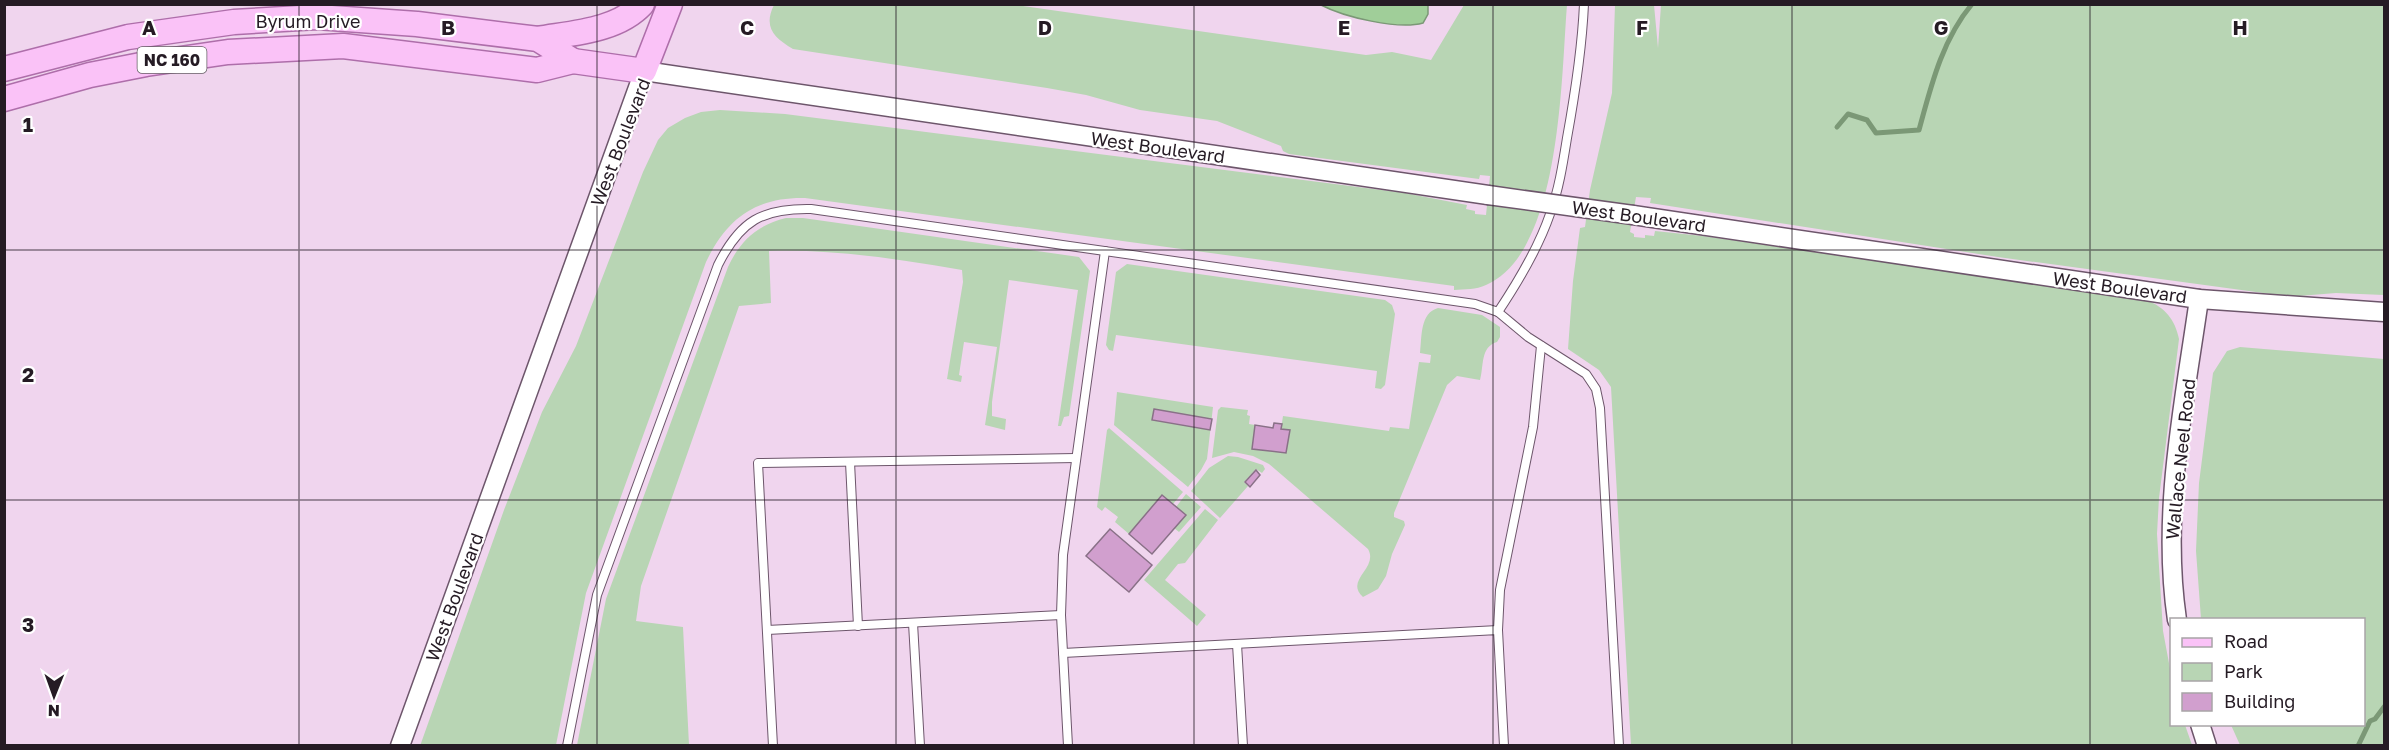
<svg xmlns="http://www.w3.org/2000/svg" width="2389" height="750" font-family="'Golos Text',sans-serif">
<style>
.green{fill:#b8d5b4;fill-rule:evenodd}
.water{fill:#a0ce99;stroke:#7b9876;stroke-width:1.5}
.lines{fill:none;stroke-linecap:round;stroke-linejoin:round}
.stream{stroke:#7b9876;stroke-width:5}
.building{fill:#d19fce;stroke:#897187;stroke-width:1.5}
.service-casing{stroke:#6d566b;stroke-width:10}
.tertiary-casing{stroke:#6d566b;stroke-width:21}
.primary-casing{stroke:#ae6eaa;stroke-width:27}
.service{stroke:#fff;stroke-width:8}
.tertiary{stroke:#fff;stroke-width:18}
.primary{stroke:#fac2f7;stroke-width:24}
.tertiary-bridge-casing{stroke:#6d566b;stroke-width:21;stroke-linecap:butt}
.tertiary-bridge{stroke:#fff;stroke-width:18}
.grid{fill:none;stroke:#251b24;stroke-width:1.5;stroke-opacity:0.55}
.labels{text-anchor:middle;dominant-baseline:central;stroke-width:4.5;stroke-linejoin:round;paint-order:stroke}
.shield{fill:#fff;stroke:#665f66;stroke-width:1.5}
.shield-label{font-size:16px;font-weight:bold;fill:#251b24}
.street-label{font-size:18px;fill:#251b24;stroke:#fff}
.grid-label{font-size:20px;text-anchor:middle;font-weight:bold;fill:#251b24;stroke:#fff;stroke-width:4.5;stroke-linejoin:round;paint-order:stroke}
</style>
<rect width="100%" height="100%" fill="#f0d5ee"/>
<g class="green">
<path d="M774,5H1016L1366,55L1392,52L1431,60L1464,5H1567C1561,76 1562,252 1486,285C1476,290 1465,289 1454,290V286L805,198C756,197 727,218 706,262L586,593L556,745L420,746L504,510L542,412L576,346L643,172L658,140L668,128L685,118L701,112L720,110L785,114L1405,193L1467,205L1466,209L1475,211V214L1486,215L1490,176L1480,175L1479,179L1289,154L1283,151L1281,146L1217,121L1140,110L1086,95L1047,88L793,49C774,38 763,27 774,5Z"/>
<path d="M1615,5H1654L1658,48L1661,5H2384V295L2336,293L2299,296L2278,295L1998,257L1650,203L1651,198L1636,197L1630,232L1634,234V237L1645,238V235L1654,236L1655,231L1703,236L2147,300C2165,308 2175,319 2179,339L2159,498L2157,534L2163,631L2171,674L2172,724L2185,725L2192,745H1631L1611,387L1599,370L1568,349L1573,281L1580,228L1585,227L1590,190L1612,93Z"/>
<path d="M786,218H803L1079,257L1090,271L1069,416L1064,417L1061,426H1058L1078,290L1009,280L992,402V416L1006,419L1005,430L985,425L997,347L964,342L959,375L962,376L961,382L947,379L963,282L962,270C898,259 834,249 769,251L771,303L739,306L641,586L636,621L683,627L689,745H577L606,599L728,267C740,241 757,225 786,218Z"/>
<path d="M1127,264L1385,300L1392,305L1395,314L1385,385L1381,389L1375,388L1377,371L1116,335L1113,351L1109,350L1106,345L1116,272Z"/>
<path d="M1438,308L1482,315L1500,327V337L1497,342C1480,347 1484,366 1480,380L1457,376L1447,385L1394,513V517L1404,521L1405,525L1392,554L1386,576L1378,589L1363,597C1344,580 1379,568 1368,549L1269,464L1253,456L1234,452L1212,458L1218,410L1221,407L1248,410L1247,415L1250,416L1249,424L1255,425L1252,449L1286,453L1289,430L1281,429L1283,416L1389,431L1390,427L1409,429L1419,362L1430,363L1431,355L1420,353C1422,336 1420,313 1438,308Z"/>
<path d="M2240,347L2384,359V745H2240L2231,725L2364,724V620L2201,619L2196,551L2199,483L2213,373L2227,351Z"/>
<path d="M1117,392L1213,407L1207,459L1201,470L1188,487L1114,425ZM1154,409L1211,419L1210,430L1152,420Z"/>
<path d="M1109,428L1183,492L1173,504L1162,495L1129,534L1115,522L1118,517L1105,507L1102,511L1097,507L1107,430Z"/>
<path d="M1228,456L1238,457L1263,465L1265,469L1262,473L1256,469L1244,482L1248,486L1220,518L1191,491L1209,468Z"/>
<path d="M1186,494L1201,507L1179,532L1174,528L1186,515L1176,507Z"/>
<path d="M1205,509L1218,520L1185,563L1178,564L1165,580L1206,615L1197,626L1144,580Z"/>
</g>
<path class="water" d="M1321,5H1428V14L1423,23C1398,30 1344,17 1321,5Z"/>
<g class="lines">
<g class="stream">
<path d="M1837,127L1848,114L1867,120L1876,133L1919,130C1931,86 1942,40 1972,4"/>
<path d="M2358,746L2370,721L2375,719L2384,707"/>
</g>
</g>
<g class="building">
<path d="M1154,409L1212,419L1210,430L1152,420Z"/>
<path d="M1274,423L1282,424L1281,429L1290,430L1286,453L1252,449L1255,425L1273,428Z"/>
<path d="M1256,470L1260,475L1250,487L1245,482Z"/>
<path d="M1162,495L1186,515L1152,554L1129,534Z"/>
<path d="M1110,529L1152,565L1129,592L1086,556Z"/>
</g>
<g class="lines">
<defs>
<g id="service">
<path d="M1498,312C1518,282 1538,249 1550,214C1559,189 1563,163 1567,138C1575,94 1582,49 1584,4"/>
<path d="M850,462L858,626"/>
<path d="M1061,615L1063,555L1105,251"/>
<path d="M913,623L920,746"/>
<path d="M767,630L1061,615L1068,746"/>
<path d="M1498,630L1500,590L1533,427L1541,346"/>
<path d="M1237,644L1243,746"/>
<path d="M1063,653L1498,630L1504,746"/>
<path d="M567,746L597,595L718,265C740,221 762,208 811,209L1475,304L1498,312L1528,337L1586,374L1596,389L1600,408L1619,746"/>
<path d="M773,746L758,463L1076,458"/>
</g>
<g id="tertiary">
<path d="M1633,215L2199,299L2384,312"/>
<path d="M2177,620C2161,512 2184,405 2199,299"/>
<path d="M2200,724L2207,746"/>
<path d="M400,746L644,71L1488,195"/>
</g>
<g id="primary">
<path d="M538,39C572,33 617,31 642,4"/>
<path d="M4,69L128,37L234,22L317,17L417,24L538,39L573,61"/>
<path d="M4,99L90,75L146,64L228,52L343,46L537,70L573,61L644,71L670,4"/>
</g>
</defs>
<use href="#service" class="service-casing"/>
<use href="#tertiary" class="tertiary-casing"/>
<use href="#primary" class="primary-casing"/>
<use href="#service" class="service"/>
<use href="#tertiary" class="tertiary"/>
<use href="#primary" class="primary"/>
<defs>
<path id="tertiary-bridge" d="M1488,195L1633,215"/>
</defs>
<use href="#tertiary-bridge" class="tertiary-bridge-casing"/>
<use href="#tertiary-bridge" class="tertiary-bridge"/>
</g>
<path class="grid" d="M299,4V746M597,4V746M896,4V746M1194,4V746M1493,4V746M1792,4V746M2090,4V746M4,250H2384M4,500H2384"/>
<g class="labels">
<rect class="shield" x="137.5" y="47" width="69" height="26" rx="4.5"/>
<g class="shield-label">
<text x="172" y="60">NC 160</text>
</g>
<g class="street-label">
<text x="308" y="21">Byrum Drive</text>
<text transform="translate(620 142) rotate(-69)">West Boulevard</text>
<text transform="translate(1158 147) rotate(8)">West Boulevard</text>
<text transform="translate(1639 216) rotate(8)">West Boulevard</text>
<text transform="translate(2120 287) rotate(8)">West Boulevard</text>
<text transform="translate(2180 459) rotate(-84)">Wallace Neel Road</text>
<text transform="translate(454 597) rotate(-70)">West Boulevard</text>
</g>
</g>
<g class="grid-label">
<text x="149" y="35">A</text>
<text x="448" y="35">B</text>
<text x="747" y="35">C</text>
<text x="1045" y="35">D</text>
<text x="1344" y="35">E</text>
<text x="1642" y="35">F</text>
<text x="1941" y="35">G</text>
<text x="2240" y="35">H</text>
<text x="28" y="132">1</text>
<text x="28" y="382">2</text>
<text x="28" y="632">3</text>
</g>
<rect width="2389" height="750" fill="none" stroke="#251b24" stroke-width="12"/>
<rect x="2170" y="618" width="195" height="108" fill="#ffffff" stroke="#a8a4a7" stroke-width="1.5"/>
<rect x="2182" y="638" width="30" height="9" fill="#fac2f7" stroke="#a8a4a7" stroke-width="1.5"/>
<text x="2224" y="648" font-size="18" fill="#251b24">Road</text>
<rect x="2182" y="663" width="30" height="18" fill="#b8d5b4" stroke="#a8a4a7" stroke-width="1.5"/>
<text x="2224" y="678" font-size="18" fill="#251b24">Park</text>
<rect x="2182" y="693" width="30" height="18" fill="#d19fce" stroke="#a8a4a7" stroke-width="1.5"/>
<text x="2224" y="708" font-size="18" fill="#251b24">Building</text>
<g transform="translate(54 696) rotate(181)" stroke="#ffffff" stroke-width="4.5" paint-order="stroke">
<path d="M0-4.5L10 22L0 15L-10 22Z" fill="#251b24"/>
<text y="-9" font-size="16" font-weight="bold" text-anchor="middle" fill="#251b24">N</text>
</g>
</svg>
